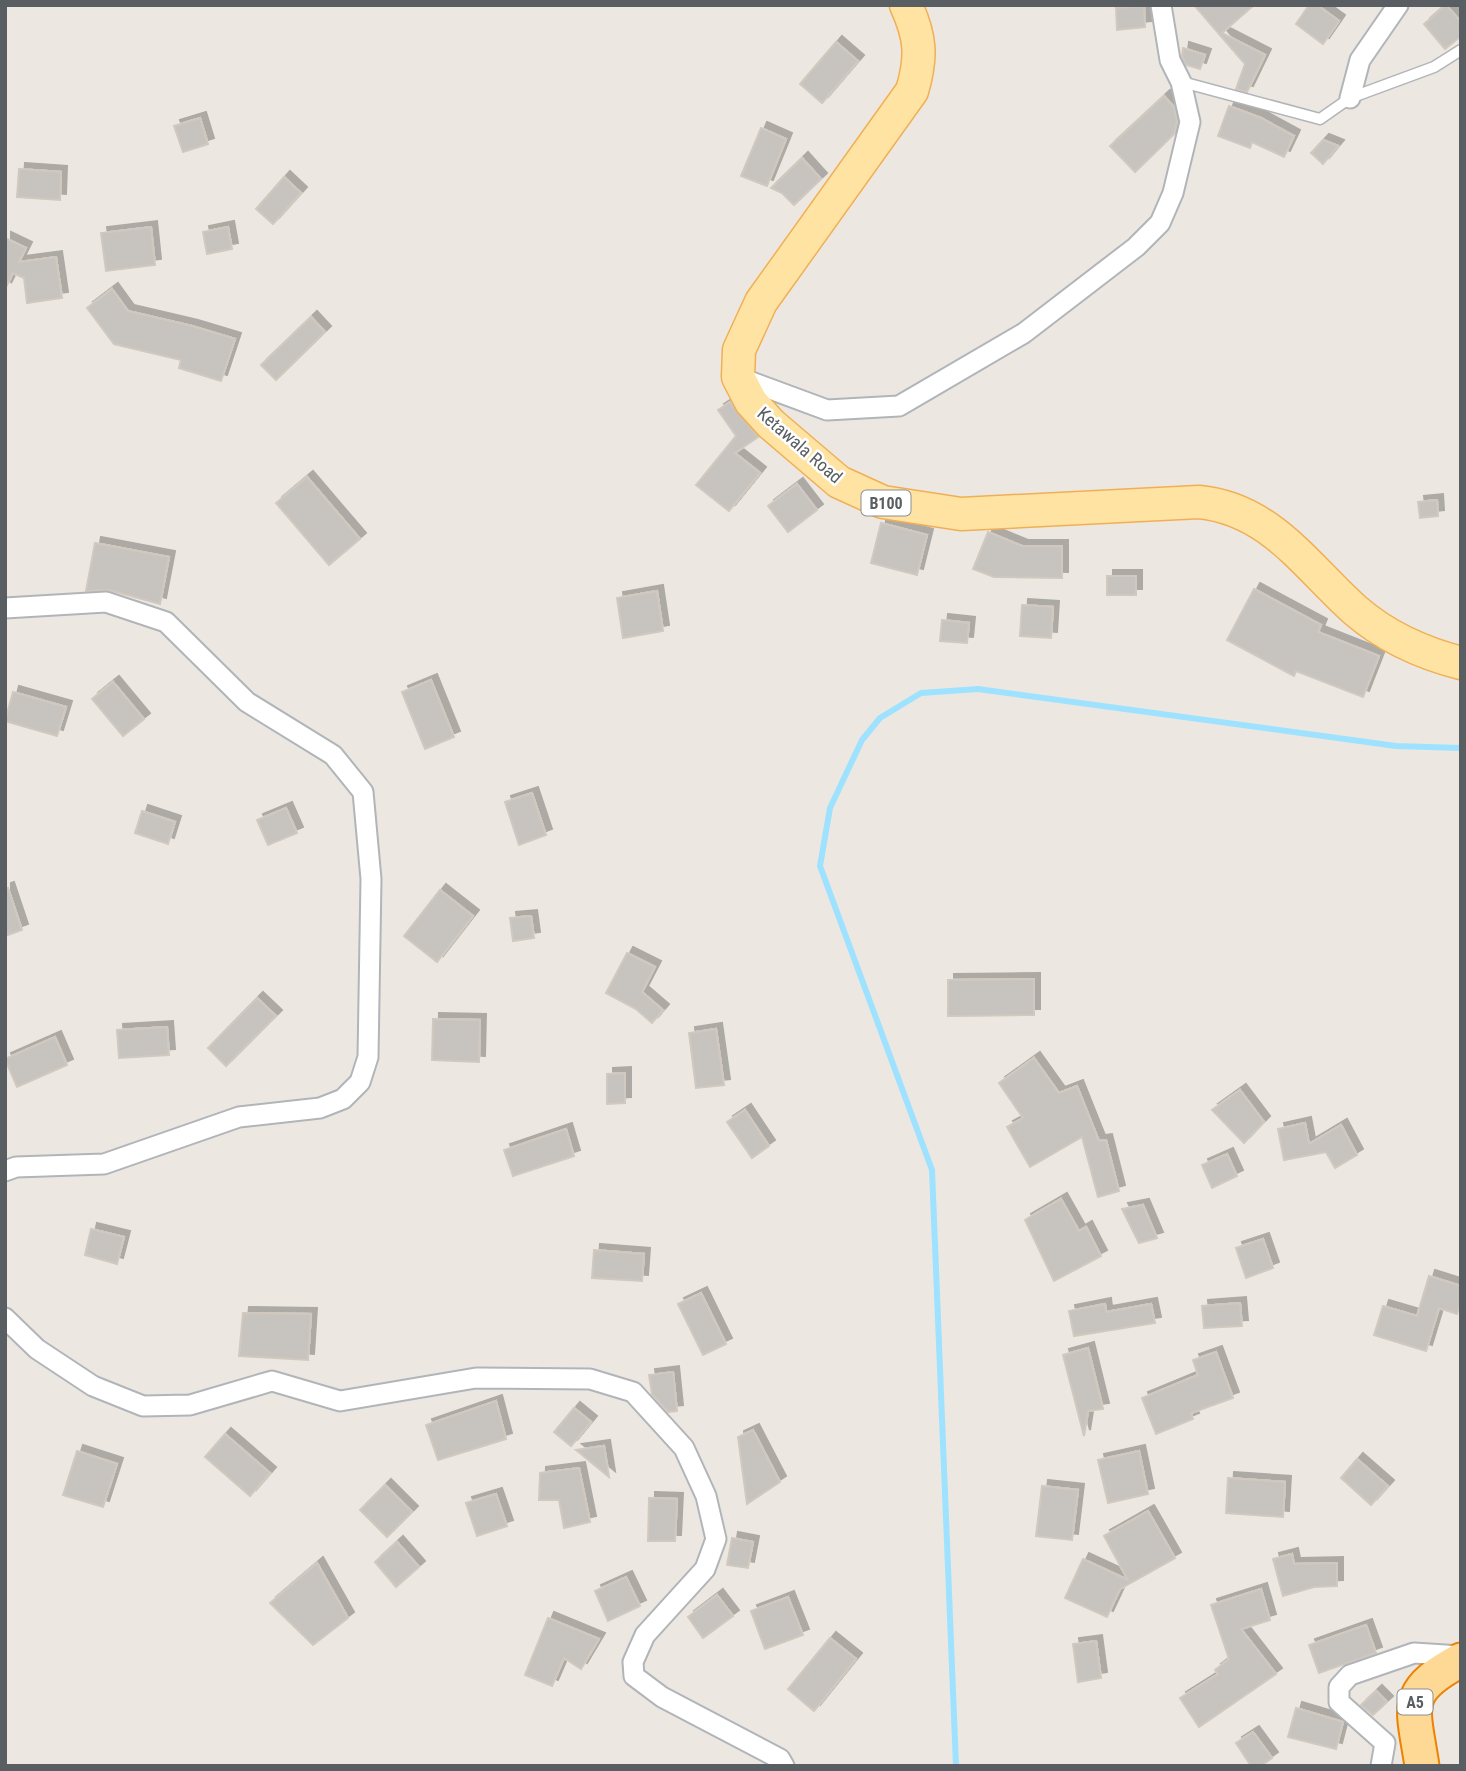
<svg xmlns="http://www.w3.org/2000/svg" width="1466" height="1771" font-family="'Roboto Condensed',sans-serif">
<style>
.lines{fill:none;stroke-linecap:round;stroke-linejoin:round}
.stream{stroke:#9ee2ff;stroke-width:6}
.building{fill:#c7c3be;stroke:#d1c9bf;stroke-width:2;filter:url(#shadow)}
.service-casing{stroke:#b1b5b9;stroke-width:13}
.minor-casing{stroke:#b1b5b9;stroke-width:23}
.primary-casing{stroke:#f1af55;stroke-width:35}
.trunk-casing{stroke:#ed8200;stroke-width:37}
.service{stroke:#fff;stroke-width:10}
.minor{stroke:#fff;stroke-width:19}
.primary{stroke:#ffe3a3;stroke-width:32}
.trunk{stroke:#fed895;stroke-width:33}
.labels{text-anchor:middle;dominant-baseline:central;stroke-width:5;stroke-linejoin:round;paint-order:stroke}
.shield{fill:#fff;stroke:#8b8e91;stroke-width:2}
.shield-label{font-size:16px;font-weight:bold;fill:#595e62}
.street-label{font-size:18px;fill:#595e62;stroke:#fff}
</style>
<defs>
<filter id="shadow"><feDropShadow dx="6" dy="-6" stdDeviation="0" flood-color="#0004"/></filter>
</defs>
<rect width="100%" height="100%" fill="#ece8e1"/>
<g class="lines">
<path class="stream" d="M956,1766L932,1170L820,866L830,808L862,740L880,718L921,693L978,689L1396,746L1461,748"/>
</g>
<g class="building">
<path d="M1194,5H1254L1222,33L1265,55L1247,92L1236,89L1245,64Z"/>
<path d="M1309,5H1317L1339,21L1323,44L1296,24Z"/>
<path d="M1446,5L1461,22V36L1445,49L1424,24Z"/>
<path d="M1144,6L1145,27L1117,30L1116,8Z"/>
<path d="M836,42L858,61L822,103L800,84Z"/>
<path d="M1183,48L1205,55L1200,69L1186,65L1182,56Z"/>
<path d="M1164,96L1174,107L1177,122L1174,134L1135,172L1110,146Z"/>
<path d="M1229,106L1261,118L1294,136L1284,157L1252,142L1250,148L1218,136Z"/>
<path d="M200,118L208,144L183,152L174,126Z"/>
<path d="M761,128L786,139L767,186L741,176Z"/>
<path d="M1323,140L1338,146L1323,164L1311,153Z"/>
<path d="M802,158L821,179L794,205L782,193L771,188Z"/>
<path d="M19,169L61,172L60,200L17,197Z"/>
<path d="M284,177L301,193L273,224L256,209Z"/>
<path d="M151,227L155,265L106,271L101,233Z"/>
<path d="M228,227L232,249L207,254L203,232Z"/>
<path d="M5,238L26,248L19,262L56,257L62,298L27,303L24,278L13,273L5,289Z"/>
<path d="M112,289L128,311L192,326L235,339L221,381L179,368L181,360L114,344L87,308Z"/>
<path d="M311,317L325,332L276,380L261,365Z"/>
<path d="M730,402L758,437L735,453L760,473L729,511L696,485L736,436L718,410Z"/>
<path d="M307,477L360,539L329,565L276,503Z"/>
<path d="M797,484L817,510L788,532L768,506Z"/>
<path d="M1437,500L1438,516L1420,518L1418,502Z"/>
<path d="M881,523L927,535L917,575L871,563Z"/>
<path d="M988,532L1022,546H1062V578L994,577L973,569Z"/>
<path d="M95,543L169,557L160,604L109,590L86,591Z"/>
<rect x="1107" y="576" width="29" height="19"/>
<path d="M1254,589L1321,625L1318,632L1379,656L1363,697L1296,671L1294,676L1227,640Z"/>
<path d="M657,591L663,631L623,638L617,598Z"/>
<path d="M1022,605L1053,607L1051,638L1020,636Z"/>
<path d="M942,620L969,623L967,643L940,641Z"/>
<path d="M431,680L454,737L425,749L402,692Z"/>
<path d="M113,682L144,719L123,736L92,699Z"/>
<path d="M13,692L66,707L57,736L5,721Z"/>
<path d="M532,793L546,835L519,845L505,802Z"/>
<path d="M286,808L297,833L268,845L257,820Z"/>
<path d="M142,811L175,822L168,844L135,833Z"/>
<path d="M8,888L22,930L5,936V889Z"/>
<path d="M440,890L473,916L437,962L404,936Z"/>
<path d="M531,916L534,938L513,941L510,918Z"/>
<path d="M627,953L655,967L642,992L663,1010L652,1023L636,1009L606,993Z"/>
<path d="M1034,979V1015L948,1016V980Z"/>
<path d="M257,998L276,1016L226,1066L208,1048Z"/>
<path d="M433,1019L480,1020L479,1062L432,1060Z"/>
<path d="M167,1027L169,1055L119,1058L117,1030Z"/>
<path d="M716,1029L724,1085L696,1088L689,1033Z"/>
<path d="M55,1037L67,1065L17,1087L5,1059Z"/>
<path d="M1034,1058L1059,1093L1077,1086L1099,1141L1106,1140L1119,1191L1098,1197L1082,1137L1030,1167L1007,1127L1023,1118L999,1083Z"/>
<path d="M625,1073V1103L607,1104V1074Z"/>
<path d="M1240,1090L1264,1122L1244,1143L1212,1110Z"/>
<path d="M745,1110L769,1146L752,1158L727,1122Z"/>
<path d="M1305,1123L1309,1144L1341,1125L1357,1155L1335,1168L1326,1152L1284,1160L1278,1129Z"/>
<path d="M566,1129L574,1156L513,1176L504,1150Z"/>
<path d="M1227,1154L1237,1176L1212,1188L1202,1165Z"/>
<path d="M1061,1199L1079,1231L1086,1227L1101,1256L1054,1281L1025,1220Z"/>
<path d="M1143,1205L1157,1238L1139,1243L1122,1209Z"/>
<path d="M91,1229L124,1237L117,1264L85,1255Z"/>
<path d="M1263,1239L1273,1268L1246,1278L1236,1248Z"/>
<path d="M594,1250L644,1254L642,1281L592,1278Z"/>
<path d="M1429,1276L1461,1286V1302L1457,1314L1439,1308L1426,1351L1374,1335L1383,1306L1417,1316Z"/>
<path d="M701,1293L726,1344L703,1355L678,1304Z"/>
<path d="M1240,1303L1242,1326L1204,1328L1202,1306Z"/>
<path d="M1105,1304L1106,1312L1151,1304L1155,1323L1074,1336L1069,1311Z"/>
<path d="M243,1313L311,1314L308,1360L239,1356Z"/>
<path d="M1088,1348L1103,1409L1088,1411L1084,1436L1063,1355Z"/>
<path d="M1216,1352L1233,1398L1191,1413L1193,1419L1156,1434L1142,1398L1198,1375L1193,1360Z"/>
<path d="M673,1372L677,1411L668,1412L652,1394L649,1375Z"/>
<path d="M496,1401L506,1439L438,1460L426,1425Z"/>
<path d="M574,1408L591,1422L571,1446L554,1432Z"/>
<path d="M753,1430L780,1482L747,1504L738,1437Z"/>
<path d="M225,1434L270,1473L250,1496L205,1457Z"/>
<path d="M604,1446L609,1477L576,1450Z"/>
<path d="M77,1451L117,1464L103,1507L63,1495Z"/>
<path d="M1139,1451L1148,1494L1108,1503L1098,1460Z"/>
<path d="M1357,1459L1388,1486L1371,1505L1341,1478Z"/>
<path d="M579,1468L590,1522L564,1528L559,1500H539L540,1473Z"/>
<path d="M1228,1478L1285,1482L1283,1517L1226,1513Z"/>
<path d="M385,1485L412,1512L387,1537L360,1510Z"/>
<path d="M1042,1486L1078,1490L1072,1540L1036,1536Z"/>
<path d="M496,1494L507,1526L477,1536L466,1503Z"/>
<path d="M649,1498L677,1499L675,1541H648Z"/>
<path d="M1148,1511L1175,1558L1120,1589L1107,1617L1065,1598L1083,1559L1128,1580L1104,1536Z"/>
<path d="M732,1538L753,1542L748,1568L727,1565Z"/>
<path d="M397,1542L419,1567L396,1587L375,1562Z"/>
<path d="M1292,1554L1294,1564L1337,1563V1586L1314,1587L1283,1596L1273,1559Z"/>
<path d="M317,1563L348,1618L313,1645L270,1603Z"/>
<path d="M626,1577L640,1606L608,1621L595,1591Z"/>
<path d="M1261,1589L1270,1620L1241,1629L1276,1674L1199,1727L1180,1698L1218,1674L1215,1670L1229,1659L1211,1605Z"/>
<path d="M717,1595L733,1616L703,1638L688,1617Z"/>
<path d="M788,1597L803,1635L765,1649L751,1611Z"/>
<path d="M548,1618L599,1639L581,1669L564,1658L552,1686L525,1675Z"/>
<path d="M1366,1625L1376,1653L1319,1673L1309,1645Z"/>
<path d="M830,1638L856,1659L814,1711L788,1689Z"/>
<path d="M1096,1641L1101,1678L1078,1682L1073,1644Z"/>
<path d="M1376,1691L1387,1702L1373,1715L1361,1705Z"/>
<path d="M1296,1708L1343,1722L1336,1749L1288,1737Z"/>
<path d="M1253,1732L1272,1758L1261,1766H1251L1236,1743Z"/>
</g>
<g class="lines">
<defs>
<path id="service" d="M1182,82L1320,119L1350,98L1434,67L1461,50"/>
<g id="minor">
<path d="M1350,98L1360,60L1398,5"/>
<path d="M738,377L827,410L899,406L1024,333L1136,247L1160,223L1173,193L1190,122L1181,82L1170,60L1161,5"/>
<path d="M5,608L106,602L166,622L247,702L333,755L363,792L371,879L368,1057L360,1082L343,1099L320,1108L239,1117L104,1164L16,1167L5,1171"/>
<path d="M5,1318L37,1349L93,1386L143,1406L190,1405L272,1381L340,1401L476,1378L590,1379L633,1392L684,1448L706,1496L716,1539L705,1569L645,1635L633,1662L634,1676L662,1697L780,1759L784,1766"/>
<path d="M1381,1766L1385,1743L1339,1702V1687L1350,1675L1414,1653L1461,1656"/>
</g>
<path id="primary" d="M906,5C921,38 922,57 912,91L761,302L739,350L738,377L751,402L771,424L839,482L883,502L961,514L1199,502C1270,509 1305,565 1355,610C1386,637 1422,653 1461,663"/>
<path id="trunk" d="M1422,1766C1413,1706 1401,1692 1461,1660"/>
</defs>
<use href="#service" class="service-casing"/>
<use href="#minor" class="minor-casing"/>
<use href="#primary" class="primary-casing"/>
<use href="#trunk" class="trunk-casing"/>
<use href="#service" class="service"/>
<use href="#minor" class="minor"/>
<use href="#primary" class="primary"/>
<use href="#trunk" class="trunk"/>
</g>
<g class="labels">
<g class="shield">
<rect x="861.5" y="490.5" width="49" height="25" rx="5"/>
<rect x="1397.5" y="1689.5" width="35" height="25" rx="5"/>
</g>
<g class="shield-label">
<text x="886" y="503">B100</text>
<text x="1415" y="1702">A5</text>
</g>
<g class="street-label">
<text transform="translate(800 445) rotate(41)">Ketawala Road</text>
</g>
</g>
<rect width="1466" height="1771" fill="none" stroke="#595e62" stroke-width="14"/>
</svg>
